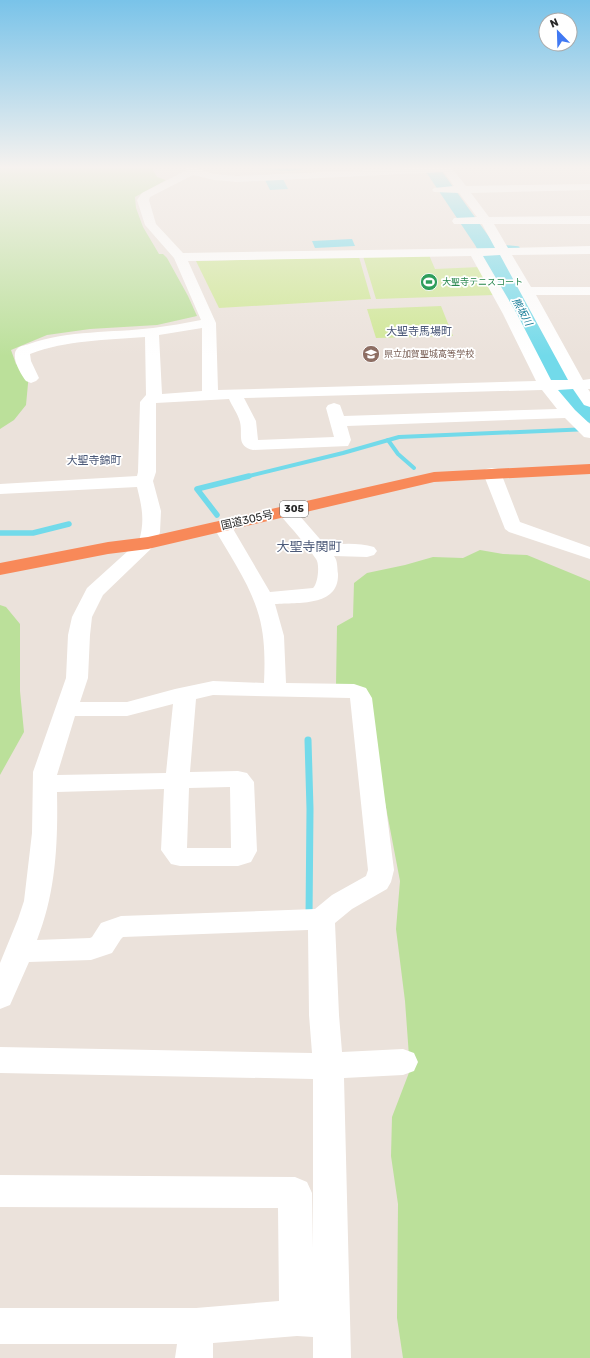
<svg xmlns="http://www.w3.org/2000/svg" width="590" height="1358" font-family="Rubik,'Noto Sans JP',sans-serif">
<style>
.green{fill:#bbe09a}
.pitch{fill:#cfe796}
.water{fill:#72daea}
.lines{fill:none;stroke-linecap:round;stroke-linejoin:round}
.stream-far3{stroke:#72daea;stroke-width:3.5}
.stream-far2{stroke:#72daea;stroke-width:4}
.stream-far1{stroke:#72daea;stroke-width:5.5}
.stream{stroke:#72daea;stroke-width:7}
.river{fill:#72daea;fill-rule:evenodd}
.minor{fill:#fff;fill-rule:evenodd}
.highway{fill:#f88959;fill-rule:evenodd}
.labels{text-anchor:middle;dominant-baseline:central;stroke-width:3.5;stroke-linejoin:round;paint-order:stroke}
.far-leisure-label{font-size:9px;fill:#27864d;stroke:#fff;text-anchor:start}
.far-education-label{font-size:9px;fill:#785e54;stroke:#fff;text-anchor:start}
.far-water-label{font-size:10px;font-style:italic;fill:#127995;stroke:#fff}
.shield{fill:#fff;stroke:#696969;stroke-width:1}
.shield-label{font-size:10px;font-weight:bold;fill:#292929}
.far-quarter-label{font-size:11px;fill:#4b5978;stroke:#fff}
.street-label{font-size:11px;fill:#292929;stroke:#fff}
.quarter-label{font-size:13px;fill:#4b5978;stroke:#fff}
</style>
<rect width="100%" height="100%" fill="#ebe2db"/>
<g class="green">
<path d="M0,166H151L157,177L166,180L135,197L136,208L143,227L159,254H163L167,258L188,296L197,316L157,325L90,329L47,335L11,350L16,364L29,373L26,405L14,420L0,429Z"/>
<path d="M480,550L503,554L527,555L590,581V1358H403L397,1318L398,1204L391,1156L392,1117L410,1070L405,1001L396,929L400,881L384,797L370,697L336,685L337,626L353,617L354,583L367,573L405,565L433,557L463,558Z"/>
<path d="M0,605L6,607L20,624V691L24,732L0,775Z"/>
</g>
<g class="pitch">
<path d="M429,255L435,269L480,267L494,295L376,299L363,256Z"/>
<path d="M359,257L371,299L219,308L196,261Z"/>
<path d="M441,306L453,336L376,338L367,309Z"/>
</g>
<g class="water">
<path d="M222,166H279L286,168L313,166L299,170L288,171Z"/>
<path d="M283,179L288,189L270,190L265,180Z"/>
<path d="M352,239L355,246L315,248L312,241Z"/>
</g>
<g class="lines">
<path class="stream-far3" d="M485,245L518,248"/>
<g class="stream-far2">
<path d="M388,440L398,454L414,468"/>
<path d="M245,477L343,453L399,437L590,429"/>
</g>
<g class="stream-far1">
<path d="M217,515L197,489L249,476"/>
<path d="M0,533H33L69,524"/>
</g>
<path class="stream" d="M308,740L310,809L309,917"/>
<path class="river" d="M422,166H438L495,245L578,390L590,401V423L581,420L556,394L475,245Z"/>
<g class="minor">
<path d="M186,166H196L198,169L214,174L237,176L450,166L466,186L590,184V190L471,193L489,217L590,216V224H494L508,248L590,246V254L512,255L531,287H590V295H536L583,380L590,379V389H588L590,392V407L584,405L573,389L558,390L575,410L590,424V438L584,437L565,418L347,426L351,440L348,446L253,450C236,446 243,435 240,422C238,414 232,406 229,399L156,403V472L153,481L161,511L160,532L157,543L103,595L92,617L90,635L88,678L80,702H127L175,689L213,681L264,683C265,660 265,638 259,616C250,583 229,555 213,526L215,522L222,520L229,522L270,592L313,588C318,584 320,564 316,559C306,544 292,529 280,515L277,511L280,507L286,506L292,507L326,546C341,543 359,543 374,547L377,551L374,555L367,557L334,556C338,561 337,568 338,574C339,607 298,602 275,604L284,636L286,683L354,684L366,688L372,698L394,870L391,882L387,889L352,909L335,923L339,1015L342,1052L403,1049L414,1053L418,1062L414,1071L403,1075L344,1078L351,1358H313V1337L297,1336L213,1343V1358H175L177,1344H0V1308H196L279,1301L278,1208L0,1207V1175L295,1177L307,1182L312,1193L313,1249V1079L0,1073V1047L312,1053L309,1015L308,930L123,937L121,939L112,953L91,960L29,962L10,1005L0,1009V963L18,919L24,901L32,833L33,772L66,678L68,635L72,617L87,588L139,541C145,521 142,507 137,487L0,494V484L137,476L138,472L140,402L146,395L145,337C106,340 67,340 30,354L31,361L39,378L36,381L31,383L26,381C21,375 9,355 18,348C20,346 26,345 29,344C69,330 111,333 153,328C169,326 185,323 201,320L174,258L145,225L137,200L142,193L187,170ZM444,172L454,186L434,188L432,190L434,192L459,193L477,217L454,218L452,221L454,224H482L495,248L183,253L156,224L149,200L150,197L193,175L214,180L237,182ZM500,255L568,380H551L517,314L483,256ZM471,256L503,314L536,381L218,390L216,323L188,261ZM202,328V391L162,394L159,335ZM542,390L557,409L344,416L340,405L334,403L328,405L326,408L334,437L258,440L256,421L244,398ZM213,695L350,698L368,870L366,876L332,895L315,909L121,916L101,923L92,937L90,938L37,940C56,892 58,843 57,792L164,789L161,850L171,864L180,866H238L251,862L257,851L254,782L247,773L238,771L190,772L196,699ZM173,704L166,773L57,775L75,716H127ZM230,787L231,848H187L189,788Z"/>
<path d="M492,468L498,469L501,473L520,522L590,547V559L509,532L505,529L483,473L486,469Z"/>
</g>
<path class="highway" d="M590,464V474L434,482L148,549L108,554L0,575V563L108,542L148,537L434,472Z"/>
</g>
<linearGradient id="sky" x2="0" y2="1"><stop stop-color="#79c3e9"/><stop offset="0.47" stop-color="#f6f2ef"/><stop offset="1" stop-color="#f6f2ef" stop-opacity="0"/></linearGradient>
<rect width="590" height="356" fill="url(#sky)"/>
<defs>
<symbol id="stadium-disc" viewBox="-11 -11 22 22"><circle r="9.5" fill="#2e9e5b" stroke="#fff"/><path d="M0-5a6.5 5 0 1 0 0 10a6.5 5 0 1 0 0-10ZM-3.5-1.8h7v3.6h-7Z" fill="#fff"/></symbol>
<symbol id="school-disc" viewBox="-11 -11 22 22"><circle r="9.5" fill="#8d6e63" stroke="#fff"/><path d="M0-5L7-2L0 1L-7-2ZM-4 1L0 2.5L4 1V4Q0 6-4 4Z" fill="#fff"/></symbol>
</defs>
<g fill-rule="evenodd">
<use href="#stadium-disc" x="419" y="272" width="20" height="20"/>
<use href="#school-disc" x="361" y="344" width="20" height="20"/>
</g>
<g class="labels">
<g class="far-leisure-label">
<text x="442" y="282">大聖寺テニスコート</text>
</g>
<g class="far-education-label">
<text x="384" y="354">県立加賀聖城高等学校</text>
</g>
<g class="far-water-label">
<text transform="translate(522 312) rotate(61)">熊坂川</text>
</g>
<rect class="shield" x="280" y="501" width="28" height="16" rx="3"/>
<g class="shield-label">
<text x="294" y="509">305</text>
</g>
<g class="far-quarter-label">
<text x="419" y="331">大聖寺馬場町</text>
<text x="94" y="460">大聖寺錦町</text>
</g>
<g class="street-label">
<text transform="translate(247 520) rotate(-13)">国道305号</text>
</g>
<g class="quarter-label">
<text x="309" y="546">大聖寺関町</text>
</g>
</g>
<g transform="translate(558 32) rotate(337)"><circle r="19" fill="#ffffff" stroke="#a9a9a9"/>
<path d="M0-3L7 15L0 10L-7 15Z" fill="#4079f3"/>
<text y="-6" font-size="11" font-weight="bold" text-anchor="middle" fill="#292929">N</text>
</g>
</svg>
